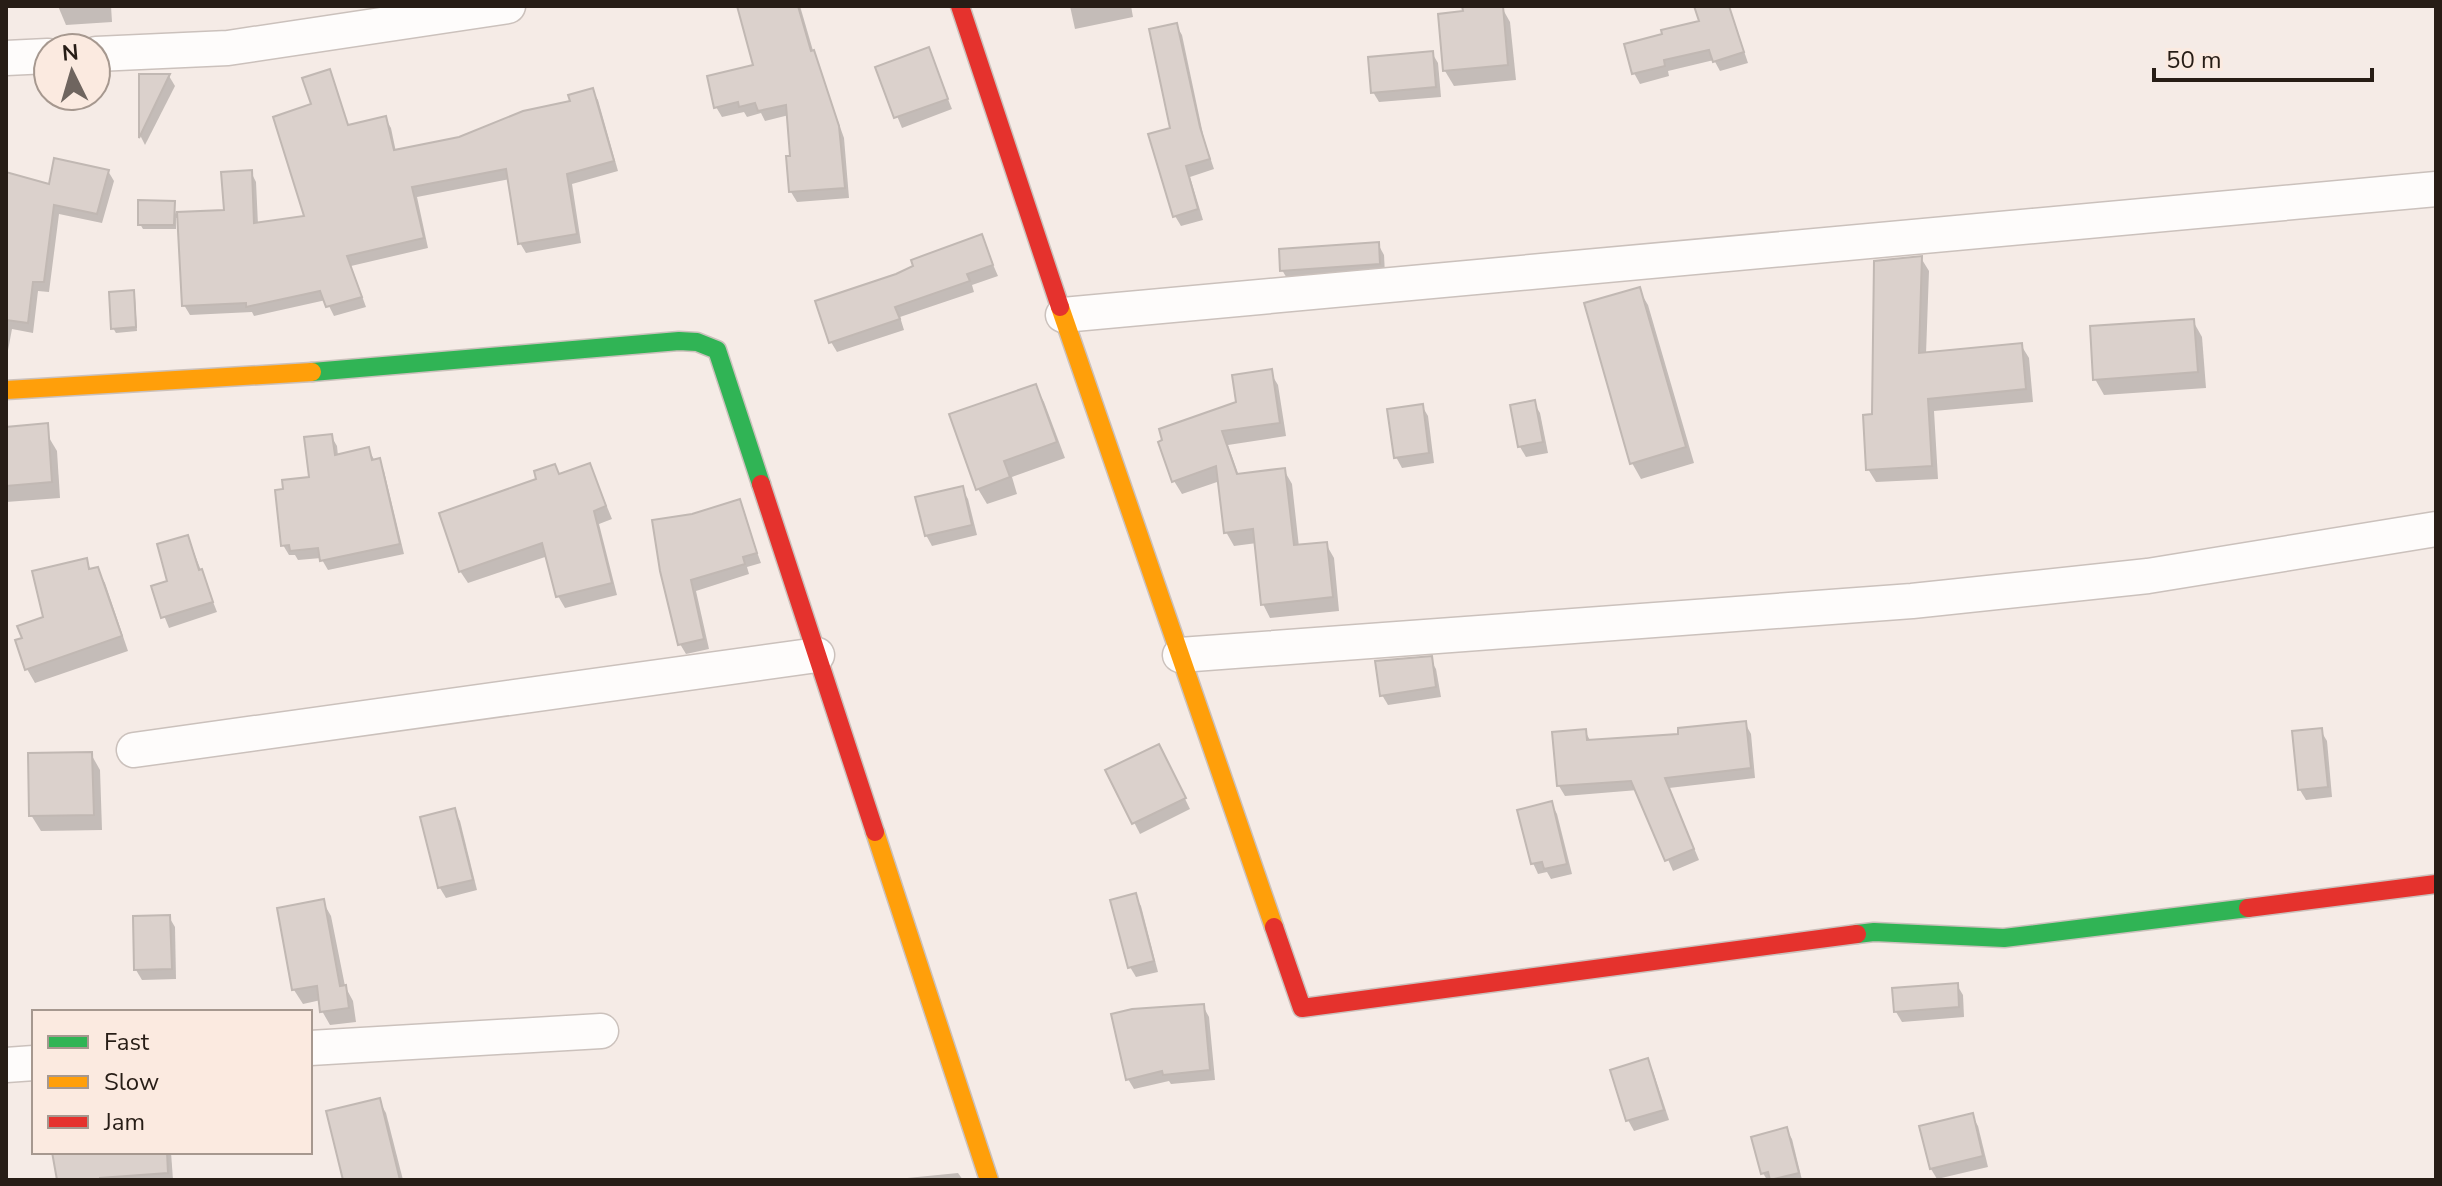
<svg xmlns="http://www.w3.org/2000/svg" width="2442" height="1186" font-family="'Nunito Sans',sans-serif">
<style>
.shadow{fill:#0003}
.building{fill:#dbd1cc;stroke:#c1b8b3;stroke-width:2}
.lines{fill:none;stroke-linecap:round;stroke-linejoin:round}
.street-casing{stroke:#cbc1bc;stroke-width:37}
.fast-casing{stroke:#cbc1bc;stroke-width:21}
.slow-casing{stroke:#cbc1bc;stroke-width:21}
.jam-casing{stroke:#cbc1bc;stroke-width:21}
.street{stroke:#fefcfb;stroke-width:34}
.fast{stroke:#30b455;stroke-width:18}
.slow{stroke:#ff9f0a;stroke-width:18}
.jam{stroke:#e5322d;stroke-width:18}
</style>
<rect width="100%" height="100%" fill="#f5ebe6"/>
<g class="shadow">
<path d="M58,6H111L112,22L66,25Z"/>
<path d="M739,6H800L814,54L844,138L849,198L797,202L791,192L792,157L789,115L765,121L761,113L747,117L744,112L722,117L716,107L756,67Z"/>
<path d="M1070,6H1131L1133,17L1075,29Z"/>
<path d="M1501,6L1510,22L1516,80L1454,86L1445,71Z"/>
<path d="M1696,6H1729L1748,63L1720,71L1714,60L1668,71L1669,76L1640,84L1634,73L1702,23Z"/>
<path d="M1176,25L1182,35L1204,139L1214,169L1190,177L1203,220L1181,226L1175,216L1173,129Z"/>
<path d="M928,50L952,109L902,128L877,68Z"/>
<path d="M1432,53L1438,63L1441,97L1379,102L1373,92Z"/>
<path d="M329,71L349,127L385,118L391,128L396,152L460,139L572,103L592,90L598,100L618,171L572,184L581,243L526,253L520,243L510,179L417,197L428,248L351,266L366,307L334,316L326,300L254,316L252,312L190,315L184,305L179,218H176V229H143L140,224L173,203L176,214L226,212L251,172L256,182L258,225L307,217L313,106Z"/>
<path d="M141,76H169L175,86L145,145L141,137Z"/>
<path d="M108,171L114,181L102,223L59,214L49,292L38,291L33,333L12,329L6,361V174L50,186Z"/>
<path d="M981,237L998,276L972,285L974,292L900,317L904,330L837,352L831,342L897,276Z"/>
<path d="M1378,244L1384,255L1385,274L1288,280L1282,270Z"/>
<path d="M1921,258L1929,271L1926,354L2021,345L2029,358L2033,402L1934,411L1938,479L1876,482L1868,469L1874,416Z"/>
<path d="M1639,290L1648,305L1694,463L1641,479L1632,463Z"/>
<path d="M133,292L135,297L137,331L116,333L113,328Z"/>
<path d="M2193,321L2202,337L2206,388L2104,395L2095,379Z"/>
<path d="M1270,372L1278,385L1286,436L1228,445L1239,476L1284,470L1292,484L1299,547L1326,544L1334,558L1339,611L1270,618L1263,604L1257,543L1234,546L1226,532L1220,481L1182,494L1174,481L1238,403Z"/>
<path d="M1035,386L1044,402L1065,458L1012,477L1017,494L987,504L978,489Z"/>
<path d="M1534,403L1540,413L1548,453L1526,457L1520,447L1512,407Z"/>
<path d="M1422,406L1428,416L1434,463L1402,468L1396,457Z"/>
<path d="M48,436L57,451L60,498L6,502V439Z"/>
<path d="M331,436L337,446L338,456L368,449L375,461L378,460L384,471L404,554L328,570L321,558L298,560L295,555H289L283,545Z"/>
<path d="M590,465L612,519L599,524L617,595L565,608L558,596L548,556L468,583L460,571Z"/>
<path d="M962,489L968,499L977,535L932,546L926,535Z"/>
<path d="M739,502L761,563L747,567L749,574L696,591L709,649L686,654L680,644L692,516Z"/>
<path d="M188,537L217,612L169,628L153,588L170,582Z"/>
<path d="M86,560L91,570L97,569L105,583L128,651L35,683L27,669L24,639L45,618Z"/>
<path d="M1430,659L1436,669L1441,697L1388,705L1382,695Z"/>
<path d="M1745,723L1751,734L1755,778L1669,788L1699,860L1673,871L1638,790L1565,796L1559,786L1585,731L1591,742L1680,736Z"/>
<path d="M2321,731L2327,741L2332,797L2306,800L2300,790Z"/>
<path d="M91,754L100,770L102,830L41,831L31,815Z"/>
<path d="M1164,756L1190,809L1140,834L1108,771Z"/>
<path d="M1551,803L1557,814L1572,874L1551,879L1547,872L1538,874L1533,863Z"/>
<path d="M454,810L460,821L477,890L446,898L440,888L423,818Z"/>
<path d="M1135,896L1141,906L1158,972L1136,977L1130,967Z"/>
<path d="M323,902L331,916L345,986L353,1001L356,1022L330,1025L322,1011L321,1000L303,1004L294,990Z"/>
<path d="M169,917L175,927L176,979L142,980L136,970Z"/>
<path d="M1957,985L1963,995L1964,1017L1902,1022L1896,1012Z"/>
<path d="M1203,1006L1209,1017L1215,1080L1171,1084L1169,1081L1134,1089L1128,1079Z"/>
<path d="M1647,1061L1653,1071L1669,1120L1634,1131L1628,1120L1613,1071Z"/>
<path d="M379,1101L386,1113L403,1180H346Z"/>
<path d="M1972,1116L1978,1126L1988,1167L1937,1179L1931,1169Z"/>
<path d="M1786,1129L1792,1139L1802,1180H1767L1763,1173Z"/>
<path d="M54,1152H171L173,1180H59Z"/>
<path d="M958,1173L963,1180H887Z"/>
</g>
<g class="building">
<path d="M737,6H798L811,51L814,50L839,126L845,188L789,192L786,156H790L786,105L758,111L755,103L739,107L738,102L714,108L707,76L753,65Z"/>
<path d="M1462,6H1503L1508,65L1443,71L1438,14L1463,11Z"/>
<path d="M1694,6H1729L1744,52L1713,62L1709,50L1664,60L1665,66L1632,74L1624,44L1662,34L1661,30L1699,21Z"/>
<path d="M1177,23L1200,127L1210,159L1186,166L1198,209L1173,217L1148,134L1170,128L1149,29Z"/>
<path d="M929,47L948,99L894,118L875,67Z"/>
<path d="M1433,51L1436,87L1371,93L1368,57Z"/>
<path d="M330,69L348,125L386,116L394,150L459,137L523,111L570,101L568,95L593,88L614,161L567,174L577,234L518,244L506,169L412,187L424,238L347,256L362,297L326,307L320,291L246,307V303L182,306L177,212L224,210L221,172L252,170L254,223L304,216L273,117L311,104L302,78Z"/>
<path d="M139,74H170L139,138Z"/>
<path d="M54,158L109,170L97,214L54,205L44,282H33L28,323L6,320V172L49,184Z"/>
<path d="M138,200L175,201L174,225H138Z"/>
<path d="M982,234L993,265L967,274L970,281L895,307L900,319L829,343L815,301L896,274L913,266L911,260Z"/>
<path d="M1379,242L1380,264L1280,271L1279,249Z"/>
<path d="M1922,256L1919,353L2022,343L2026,389L1928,399L1932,466L1866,470L1863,415L1872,414L1874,261Z"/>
<path d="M1640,287L1686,447L1630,464L1584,303Z"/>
<path d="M134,290L136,327L111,329L109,292Z"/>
<path d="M2194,319L2198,372L2093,380L2090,326Z"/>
<path d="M1272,369L1280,423L1222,431L1237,474L1285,468L1294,545L1327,542L1333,597L1261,605L1253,529L1224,533L1216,466L1172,482L1158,442L1162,440L1159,429L1236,402L1232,375Z"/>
<path d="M1036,384L1057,442L1004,461L1010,477L976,490L949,414Z"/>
<path d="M1535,400L1543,442L1518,447L1510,405Z"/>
<path d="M1423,404L1429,453L1394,458L1387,409Z"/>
<path d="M48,423L52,482L6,486V427Z"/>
<path d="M332,434L335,455L369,447L372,460L380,458L400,544L320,561L318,548L290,551L289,545L281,546L275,490L283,489L282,480L309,477L304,437Z"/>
<path d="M590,463L606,506L594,511L612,583L556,597L542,543L459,572L439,513L536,479L534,471L555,464L559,474Z"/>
<path d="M963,486L972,525L925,536L915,497Z"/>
<path d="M740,499L757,553L743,557L745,564L691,580L704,639L678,645L660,571L652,520L692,514Z"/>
<path d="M188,535L199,570L202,569L213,602L161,618L151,586L167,581L157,544Z"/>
<path d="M87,558L89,569L98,567L122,636L25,670L15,640L22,638L17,626L43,617L32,571Z"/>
<path d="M1432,656L1436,687L1380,696L1375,661Z"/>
<path d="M1746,721L1751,768L1665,778L1694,849L1665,861L1631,781L1557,786L1552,732L1586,729L1587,740L1678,734V728Z"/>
<path d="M2322,728L2328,787L2298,790L2292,731Z"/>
<path d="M1159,744L1186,798L1132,824L1105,770Z"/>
<path d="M92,752L94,815L29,816L28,753Z"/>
<path d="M1552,801L1567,864L1544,869L1542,862L1531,864L1517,810Z"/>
<path d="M455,808L473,880L438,888L420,817Z"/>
<path d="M1136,893L1154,961L1128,968L1110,900Z"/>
<path d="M324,899L340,986L346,985L349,1008L320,1012L317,986L292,990L277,908Z"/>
<path d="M170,915L172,969L134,970L133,916Z"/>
<path d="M1958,983L1959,1007L1894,1012L1892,988Z"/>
<path d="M1204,1004L1210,1070L1163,1075L1162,1071L1126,1080L1111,1014L1132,1009Z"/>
<path d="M1648,1058L1664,1110L1626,1121L1610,1070Z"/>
<path d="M380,1098L400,1180H343L326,1111Z"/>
<path d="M1973,1113L1983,1156L1930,1169L1919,1126Z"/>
<path d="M1787,1127L1799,1173L1770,1180L1768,1172L1761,1174L1751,1137Z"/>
<path d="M52,1152H167L168,1173L100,1178V1180H57Z"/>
</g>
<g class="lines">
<defs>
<g id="street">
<path d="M96,54L228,48L508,6"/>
<path d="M6,58L48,56"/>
<path d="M1063,315L2436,189"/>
<path d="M1180,655L1912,601L2148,576L2436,529"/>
<path d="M134,750L817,655"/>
<path d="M310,1048L601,1031"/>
<path d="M6,1065L34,1063"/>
</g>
<g id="fast">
<path d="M312,372L679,341L697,342L717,350L761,484"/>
<path d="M1857,934L1874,932L2004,938L2248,908"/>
</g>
<g id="slow">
<path d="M1060,307L1274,927"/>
<path d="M6,390L312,372"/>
<path d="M875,832L989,1180"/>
</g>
<g id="jam">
<path d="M960,6L1060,307"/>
<path d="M761,484L875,832"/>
<path d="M2248,908L2436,884"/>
<path d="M1274,927L1302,1008L1857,934"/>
</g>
</defs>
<use href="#street" class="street-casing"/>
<use href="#fast" class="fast-casing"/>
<use href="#slow" class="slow-casing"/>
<use href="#jam" class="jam-casing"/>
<use href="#street" class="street"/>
<use href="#fast" class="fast"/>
<use href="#slow" class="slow"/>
<use href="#jam" class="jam"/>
</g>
<rect width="2442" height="1186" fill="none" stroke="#271d16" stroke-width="16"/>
<rect x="32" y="1010" width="280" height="144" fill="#fbeae0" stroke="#a6988f" stroke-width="2"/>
<rect x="48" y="1036" width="40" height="12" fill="#30b455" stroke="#a6988f" stroke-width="2"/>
<text x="104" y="1050" font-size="24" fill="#271d16">Fast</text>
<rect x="48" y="1076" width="40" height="12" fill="#ff9f0a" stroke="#a6988f" stroke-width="2"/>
<text x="104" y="1090" font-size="24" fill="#271d16">Slow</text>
<rect x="48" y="1116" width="40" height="12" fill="#e5322d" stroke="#a6988f" stroke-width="2"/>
<text x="104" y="1130" font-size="24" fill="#271d16">Jam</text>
<g transform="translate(72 72) rotate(355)"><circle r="38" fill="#fbeae0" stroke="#a6988f" stroke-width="2"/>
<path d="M0-6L14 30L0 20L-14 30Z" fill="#6f655f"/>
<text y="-12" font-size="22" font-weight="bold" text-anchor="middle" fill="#271d16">N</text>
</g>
<path d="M2154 68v12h218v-12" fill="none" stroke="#271d16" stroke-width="4"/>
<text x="2166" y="68" font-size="24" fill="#271d16" stroke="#fbeae0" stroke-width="6" paint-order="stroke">50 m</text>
</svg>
